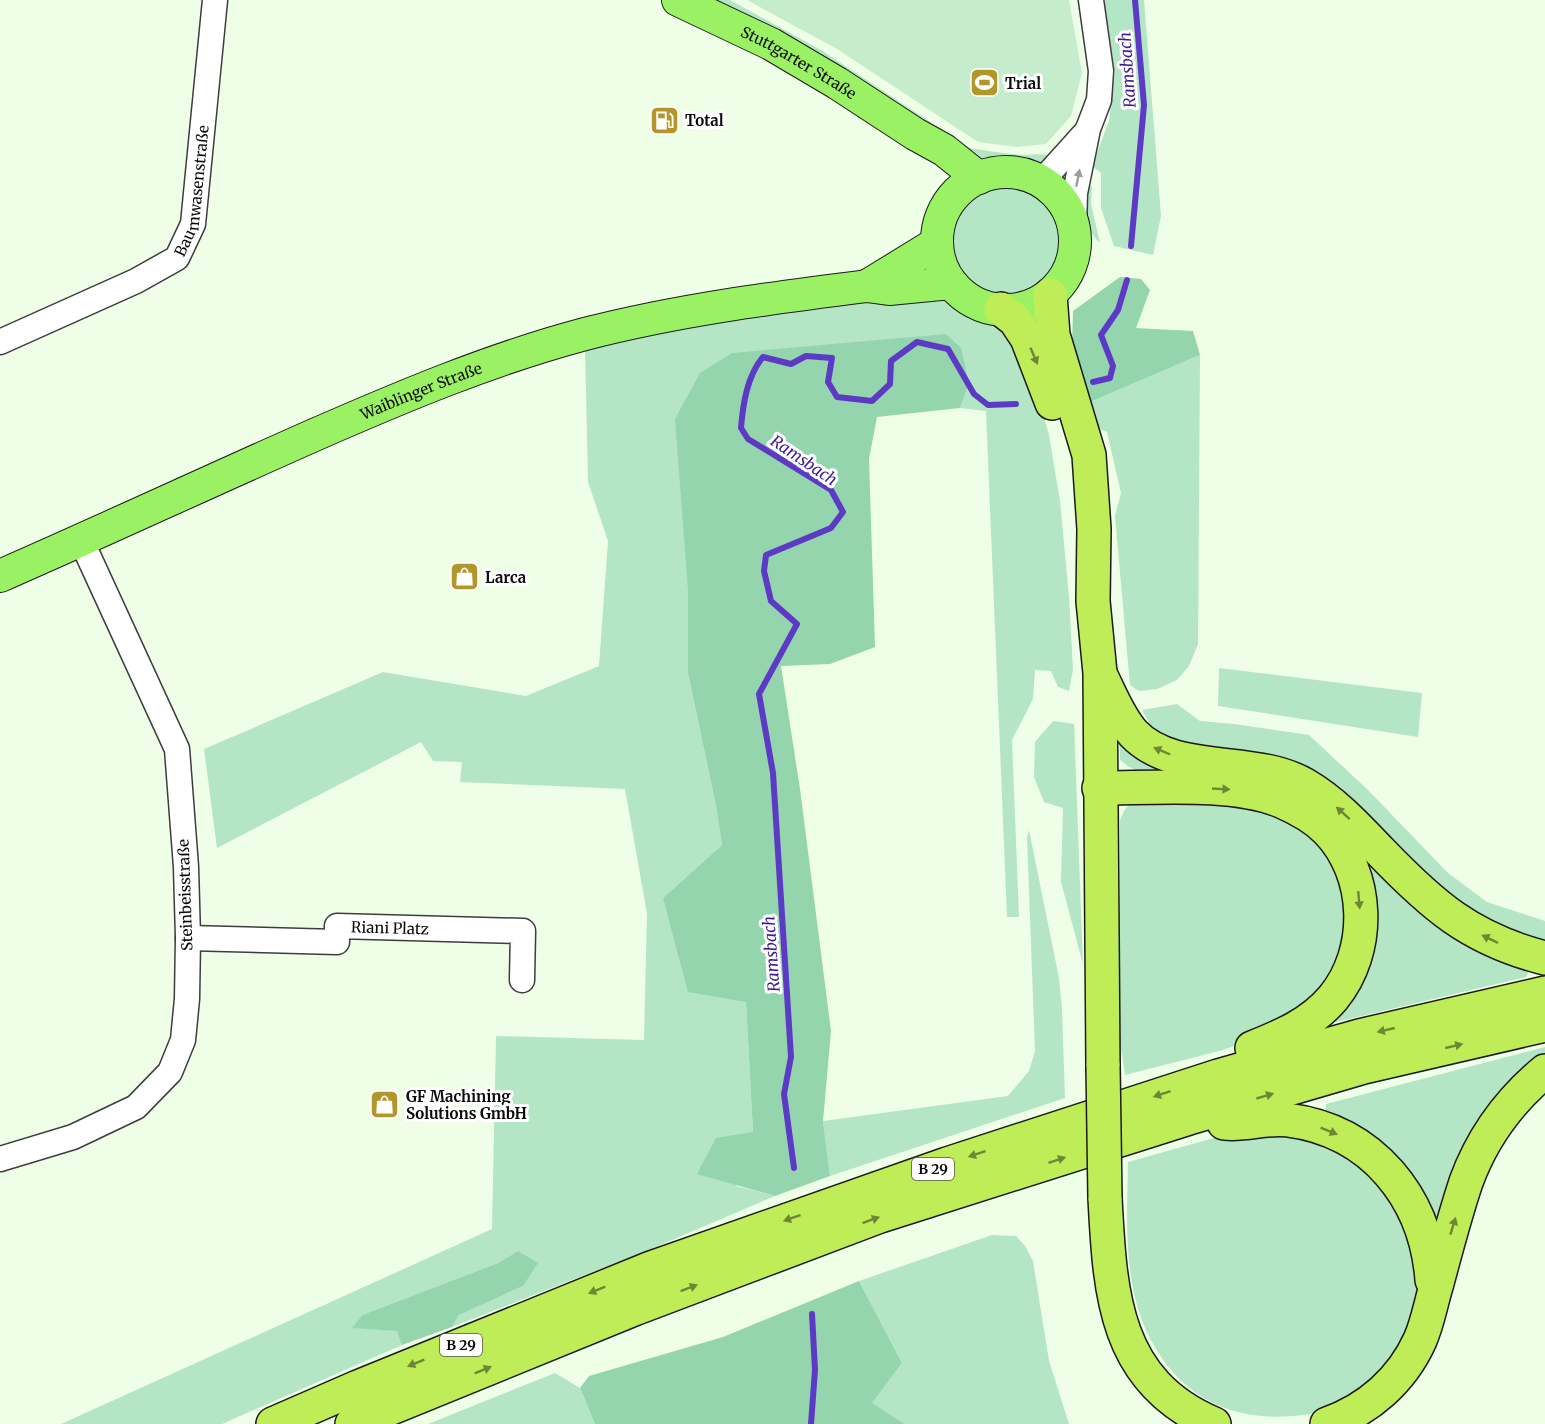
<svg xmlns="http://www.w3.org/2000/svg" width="1545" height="1424" font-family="Merriweather,serif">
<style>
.green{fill:#b4e5c5}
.forest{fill:#94d5ae}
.pitch{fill:#c5edcd}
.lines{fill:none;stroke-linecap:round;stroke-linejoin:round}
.stream{stroke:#5d3ac5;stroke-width:6}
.minor-casing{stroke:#3d3d3d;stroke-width:27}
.major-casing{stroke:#1b1b1b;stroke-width:34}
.highway-casing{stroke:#1b1b1b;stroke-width:36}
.minor{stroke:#fff;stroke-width:24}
.major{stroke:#9bf164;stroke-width:32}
.highway{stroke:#beed57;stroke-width:33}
.highway-bridge-casing{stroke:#1b1b1b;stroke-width:36;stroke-linecap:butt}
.highway-bridge{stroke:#beed57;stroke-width:33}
.oneway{fill:#9d9d9d}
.oneway2{fill:#6d8734}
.labels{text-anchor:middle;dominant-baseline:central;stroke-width:6;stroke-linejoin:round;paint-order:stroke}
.shield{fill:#fff;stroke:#545454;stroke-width:1.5}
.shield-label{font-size:14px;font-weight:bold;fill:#0a0a0a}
.street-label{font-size:15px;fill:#0a0a0a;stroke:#fff}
.poi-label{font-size:15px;font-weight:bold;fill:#0a0a0a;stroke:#fff;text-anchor:start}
.water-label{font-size:16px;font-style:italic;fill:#3e1b93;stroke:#fff}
</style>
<rect width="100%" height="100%" fill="#effee7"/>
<g class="green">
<path d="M710,0H730L821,50L970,148C988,151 1006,154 1025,155C1033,155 1042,153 1049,156L1046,162L1028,165L984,163Z"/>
<path d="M1104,0H1144L1161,216L1153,255L1114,246L1101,208V173L1092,166L1109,121L1115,73Z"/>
<circle cx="1005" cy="241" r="58"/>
<path d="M1086,183L1092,187L1091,204L1100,243C1084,229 1085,203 1086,183Z"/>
<path d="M936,291L967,310L998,320L1025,359L1040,404L1049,435L1060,501L1069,596L1073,670L1069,691L1058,687L1051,671L1035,670L1033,699L1012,740L1019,917H1007L986,411L960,408L969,384L946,334L688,590V673L716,806L722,845L663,898L746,1002L753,1132L736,1186L775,1196L651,1249L452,1327L459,1315L523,1286L518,1251L498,1263L362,1315L353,1327L398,1331L402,1345L222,1424H61L492,1229L496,1036L644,1040L647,914L625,789L460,782L462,762L433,761L421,742L217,848L204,749L383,672L526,696L599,666L608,541L588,482L585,346L643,329Z"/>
<path d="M1200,355L1198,644L1189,666L1177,680L1157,689L1139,691L1130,685L1115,516L1121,493L1107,432L1097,428L1090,402Z"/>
<path d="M1219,668L1422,693L1418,737L1218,706Z"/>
<path d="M1177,704L1200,721L1234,724L1309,735L1367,789L1448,873L1487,902L1545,921V944L1512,936L1156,735L1142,710Z"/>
<path d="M1053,721L1074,724L1083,964L1061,882L1063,808L1044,802L1034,777L1035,742Z"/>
<path d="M1119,724C1135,743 1153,760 1177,766C1187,769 1199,769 1209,770C1238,772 1268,775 1294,787C1347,810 1380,865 1421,904C1451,933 1489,951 1527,964L1529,971L1526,977L1328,1024C1352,1000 1372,968 1375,933C1379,874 1347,814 1293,791C1247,771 1193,776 1143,773L1129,767L1120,760Z"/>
<path d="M1196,797L1294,819L1337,859L1350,945L1315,1004L1260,1038L1219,1051L1125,1075L1120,1042V820L1124,811L1131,802Z"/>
<path d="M1029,830L1059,978L1062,1009L1065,1098L830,1176L823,1121L1008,1096L1029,1071L1035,1051L1027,838Z"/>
<path d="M1545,1047V1057L1440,1239L1326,1115V1104Z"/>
<path d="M1246,1129C1274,1132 1305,1134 1331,1145C1350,1153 1384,1183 1395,1201C1398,1206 1400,1212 1402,1218C1411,1237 1417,1258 1418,1279C1418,1286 1415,1294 1414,1301C1406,1346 1378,1386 1337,1407C1324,1413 1307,1415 1293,1416C1224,1422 1173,1391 1145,1328C1123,1276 1127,1217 1128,1162Z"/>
<path d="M992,1235L1016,1236L1025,1246L1033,1261L1049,1361L1069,1424H905L871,1403L902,1363L859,1281Z"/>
<path d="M555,1373L580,1388L595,1424H428Z"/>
</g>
<g class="forest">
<path d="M1120,277L1141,279L1150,290L1136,328L1193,331L1200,355L1090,402L1072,347L1073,311Z"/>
<path d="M946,334L961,348L969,384L960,408L877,417L869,459L875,647L830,664L781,666L800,789L831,1031L823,1121L830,1176L775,1196L697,1174L716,1138L753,1132L746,1002L688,992L663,898L722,845L716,806L688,673V590L675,419L700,373L732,353Z"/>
<path d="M518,1251L538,1263L523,1286L459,1315L452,1327L402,1345L397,1331L352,1328L362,1315L498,1263Z"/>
<path d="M859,1281L902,1363L872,1403L905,1424H595L580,1388L589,1376L723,1337Z"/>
</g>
<path class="pitch" d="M747,0H1069L1082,73L1071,116L1046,144L1016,147L978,142L837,49Z"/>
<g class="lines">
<g class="stream">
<path d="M1131,246L1144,105L1135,0"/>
<path d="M1093,382L1110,378L1113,366L1101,335L1118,310L1127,280"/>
<path d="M794,1168L784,1094L791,1057L773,773L759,694L797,624L771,601L764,571L766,555L831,528L843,512L831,490L748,439L741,428C743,404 747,376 763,357L791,364L806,356L832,358L828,382L837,397L872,401L890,384L891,361L917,342L948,349L974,394L988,405L1016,404"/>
<path d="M811,1424L815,1370L812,1314"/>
</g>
<defs>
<g id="minor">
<path d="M1038,181L1050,172L1087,131"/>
<path d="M1074,227L1075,193L1088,129L1099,100L1101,71L1091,0"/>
<path id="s1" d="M0,342L136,281L177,258L193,224L215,0"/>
<path id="s2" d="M188,938L337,942V926L523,931L522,980"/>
<path d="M0,1159L73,1137L136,1107L170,1072L183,1040L187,999L188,938L186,867L177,749L81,540"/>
</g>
<g id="major">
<path id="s3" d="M678,0L771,44L837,83L915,134L944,150L979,178"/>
<circle cx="1006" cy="241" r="69"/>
<path d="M867,286L937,243"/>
<path id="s4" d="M0,576C105,530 208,482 312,436C401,397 491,359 585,334C678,310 772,298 867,286L889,289L951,283"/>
</g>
<g id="highway">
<path d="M1050,295L1053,335L1089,455L1094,529L1093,601L1100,673L1103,1066"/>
<path d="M1001,309L1015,320L1027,338L1052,403"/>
<path d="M1102,678C1111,696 1119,717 1133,733C1174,777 1255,755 1305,785C1334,802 1357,827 1380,851C1432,905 1470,939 1545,958"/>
<path d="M1099,788C1152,788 1233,781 1281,801C1297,808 1314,817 1327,830C1370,874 1372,951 1333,998C1311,1024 1282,1036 1252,1048"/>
<path d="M1224,1123C1245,1126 1266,1117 1288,1120C1373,1131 1426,1198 1432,1280"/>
<path d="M1105,1198C1110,1294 1114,1382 1214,1424"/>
<path d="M273,1424L358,1387L651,1268L947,1164L1218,1076L1359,1036L1545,993"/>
<path d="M352,1424L634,1309L880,1216L1189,1118L1364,1067L1545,1025"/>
<path d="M1327,1424C1368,1410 1402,1380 1420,1340C1428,1322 1431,1302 1437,1283C1446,1249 1455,1215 1466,1182C1482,1138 1509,1101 1545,1071"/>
</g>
</defs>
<use href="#minor" class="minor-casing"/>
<use href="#major" class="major-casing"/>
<use href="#highway" class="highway-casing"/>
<use href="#minor" class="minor"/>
<use href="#major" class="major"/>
<use href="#highway" class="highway"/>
<defs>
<path id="highway-bridge" d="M1103,1066L1105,1198"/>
</defs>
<use href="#highway-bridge" class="highway-bridge-casing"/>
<use href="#highway-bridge" class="highway-bridge"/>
</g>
<defs><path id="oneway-solid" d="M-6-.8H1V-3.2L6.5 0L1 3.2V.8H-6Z" transform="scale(1.5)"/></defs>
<use class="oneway" href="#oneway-solid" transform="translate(1078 178) rotate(-79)"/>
<g class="oneway2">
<use href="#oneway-solid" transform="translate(1034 356) rotate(67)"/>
<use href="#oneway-solid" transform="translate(1162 751) rotate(-157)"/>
<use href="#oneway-solid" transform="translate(1221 789) rotate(3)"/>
<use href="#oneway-solid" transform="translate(1343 813) rotate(-138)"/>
<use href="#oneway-solid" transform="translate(1359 900) rotate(85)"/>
<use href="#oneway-solid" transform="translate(1490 939) rotate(-154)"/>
<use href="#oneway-solid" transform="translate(1386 1030) rotate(167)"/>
<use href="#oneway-solid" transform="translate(1454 1046) rotate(-13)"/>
<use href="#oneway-solid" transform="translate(1162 1094) rotate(162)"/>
<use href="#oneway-solid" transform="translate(1265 1096) rotate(-16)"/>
<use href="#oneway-solid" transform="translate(1329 1131) rotate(22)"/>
<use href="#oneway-solid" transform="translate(977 1154) rotate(162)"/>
<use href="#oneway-solid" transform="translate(1057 1160) rotate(-18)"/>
<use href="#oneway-solid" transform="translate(792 1218) rotate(161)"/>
<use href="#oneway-solid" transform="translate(871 1220) rotate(-20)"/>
<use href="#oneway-solid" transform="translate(1453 1226) rotate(-73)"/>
<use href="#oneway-solid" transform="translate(689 1288) rotate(-21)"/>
<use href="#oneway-solid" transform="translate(597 1290) rotate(158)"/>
<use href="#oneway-solid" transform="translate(416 1363) rotate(158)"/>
<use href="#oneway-solid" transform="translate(483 1370) rotate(-22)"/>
</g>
<defs>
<symbol id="stadium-square" viewBox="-11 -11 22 22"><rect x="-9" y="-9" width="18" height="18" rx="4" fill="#b1972a" stroke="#fff"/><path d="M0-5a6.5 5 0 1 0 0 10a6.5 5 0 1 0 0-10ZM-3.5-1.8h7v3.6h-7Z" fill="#fff"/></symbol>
<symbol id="fuel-square" viewBox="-11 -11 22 22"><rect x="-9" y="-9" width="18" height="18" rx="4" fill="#b1972a" stroke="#fff"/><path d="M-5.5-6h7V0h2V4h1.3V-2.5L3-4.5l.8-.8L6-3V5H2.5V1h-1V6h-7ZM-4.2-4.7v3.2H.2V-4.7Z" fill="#fff"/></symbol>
<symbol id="shop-square" viewBox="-11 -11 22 22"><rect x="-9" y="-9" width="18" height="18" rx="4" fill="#b1972a" stroke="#fff"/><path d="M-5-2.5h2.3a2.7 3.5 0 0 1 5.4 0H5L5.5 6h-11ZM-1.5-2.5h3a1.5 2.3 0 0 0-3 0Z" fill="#fff"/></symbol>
</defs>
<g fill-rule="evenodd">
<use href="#stadium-square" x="968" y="66" width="33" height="33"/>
<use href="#fuel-square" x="648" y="104" width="33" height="33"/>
<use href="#shop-square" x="448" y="560" width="33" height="33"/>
<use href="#shop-square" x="368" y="1088" width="33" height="33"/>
</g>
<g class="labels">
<g class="shield">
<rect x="912" y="1158" width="42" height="22" rx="4.5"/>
<rect x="440" y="1334" width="42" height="22" rx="4.5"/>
</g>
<g class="shield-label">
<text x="933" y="1169">B 29</text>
<text x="461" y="1345">B 29</text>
</g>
<g class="street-label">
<text stroke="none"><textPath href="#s3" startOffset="136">Stuttgarter Straße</textPath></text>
<text stroke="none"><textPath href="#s1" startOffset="266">Baumwasenstraße</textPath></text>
<text stroke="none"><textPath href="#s4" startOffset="460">Waiblinger Straße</textPath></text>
<text transform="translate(185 895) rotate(-92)">Steinbeisstraße</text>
<text stroke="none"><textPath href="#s2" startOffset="218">Riani Platz</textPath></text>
</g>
<g class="poi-label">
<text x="1005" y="83">Trial</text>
<text x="685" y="120">Total</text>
<text x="485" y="577">Larca</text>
<text x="406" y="1096">GF Machining<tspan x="406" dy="17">Solutions GmbH</tspan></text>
</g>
<g class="water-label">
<text transform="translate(1127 70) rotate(-94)">Ramsbach</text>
<text transform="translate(804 460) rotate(34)">Ramsbach</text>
<text transform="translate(771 954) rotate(-94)">Ramsbach</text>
</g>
</g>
</svg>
